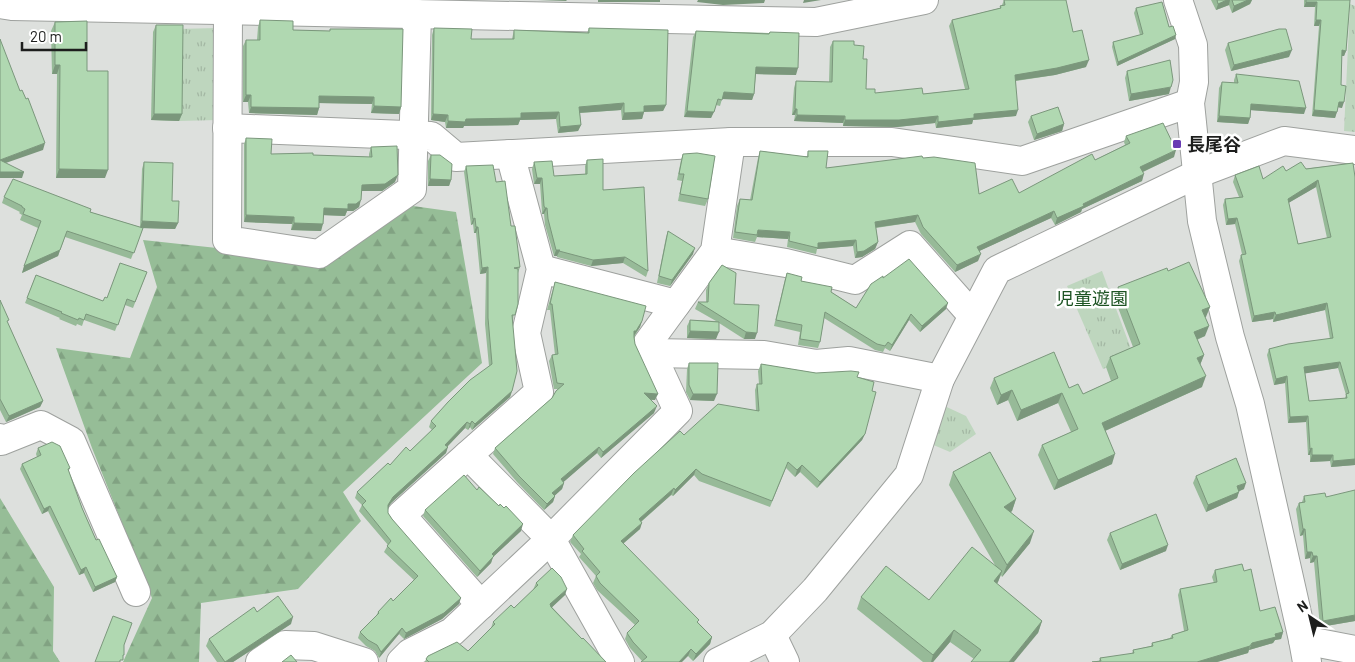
<svg xmlns="http://www.w3.org/2000/svg" width="1355" height="662" font-family="Barlow,'Noto Sans JP',sans-serif">
<style>
.grass{fill:url(#grass-tufts)}
.forest{fill:url(#forest-firs)}
.lines{fill:none;stroke-linecap:round;stroke-linejoin:round}
.minor-casing{stroke:#9ea19e;stroke-width:30}
.minor{stroke:#fff;stroke-width:28}
.wall{fill:#97ba98;fill-rule:evenodd}
.shaded-wall{fill:#7b977c}
.building{fill:#b0d8b1;stroke:#7b977c;fill-rule:evenodd}
.poi-dot{fill:#683cb4;stroke:#fff;stroke-width:2}
.labels{text-anchor:middle;dominant-baseline:central;stroke-width:5;stroke-linejoin:round;paint-order:stroke}
.poi-label{font-size:18px;font-weight:bold;fill:#1d1e1d;stroke:#fff;text-anchor:start}
.park-label{font-size:18px;fill:#1d5423;stroke:#fff}
</style>
<defs>
<pattern id="grass-tufts" width="24" height="20" patternUnits="userSpaceOnUse" patternTransform="scale(1.25)"><rect width="24" height="20" fill="#bed6be"/><path d="M3 7l-1-3M5 7V3M7 7l1-3M15 17l-1-3M17 17v-4M19 17l1-3" fill="none" stroke="#a3b7a3"/></pattern>
<pattern id="forest-firs" width="22" height="20" patternUnits="userSpaceOnUse" patternTransform="scale(1.25)"><rect width="22" height="20" fill="#96bd97"/><path d="M5 1l3.5 6h-7zM16 11l3.5 6h-7z" fill="#81a282"/></pattern>
</defs>
<rect width="100%" height="100%" fill="#dde0dd"/>
<g class="grass">
<path d="M1350,4L1355,6V132L1344,131Z"/>
<path d="M217,28L218,120L179,121L177,29Z"/>
<path d="M1102,271L1134,357L1103,369L1067,286Z"/>
<path d="M936,402L966,416L976,434L950,452L924,441Z"/>
</g>
<g class="forest">
<path d="M413,206L456,212L482,363L343,492L361,521L298,589L201,603L199,662H123L152,598L92,448L56,348L130,358L157,287L143,240L326,260Z"/>
<path d="M0,498L54,587L53,651L60,662H0Z"/>
</g>
<g class="lines">
<defs>
<g id="minor">
<path d="M1178,0L1193,45L1194,82L1190,103L1202,221L1230,337L1250,404L1303,640L1307,662"/>
<path d="M0,4L12,6L816,22L924,0"/>
<path d="M228,10L227,240L319,254L412,189L417,14"/>
<path d="M227,128L431,136L456,157L731,142H892L1022,161L1190,103"/>
<path d="M510,154L541,269L526,333L539,392L468,455L551,539L620,662"/>
<path d="M715,251L786,263L855,280L910,245L972,315"/>
<path d="M541,269L676,304"/>
<path d="M651,353L764,355L816,364L849,361L940,379"/>
<path d="M0,438L1,441L41,425L71,441L136,592"/>
<path d="M468,455L401,515L481,605"/>
<path d="M772,635L785,662"/>
<path d="M1303,640L1355,650"/>
<path d="M260,662L285,645L314,646L364,662"/>
<path d="M401,662L410,653L452,632L551,539L678,411L647,344L715,251L731,142"/>
<path d="M718,662L772,635L815,590L909,475L940,379L997,270L1197,174L1284,141L1355,150"/>
</g>
</defs>
<use href="#minor" class="minor-casing"/>
<use href="#minor" class="minor"/>
</g>
<g class="wall">
<path d="M1004,0L1073,32L1086,67L1055,75L1016,81V116L973,120L972,124L936,128L935,123L897,127L843,126V123L794,121L795,115H792L794,88L796,81L829,82L830,47L833,41L854,45L863,59L866,89L875,93L923,94L965,89L949,26L952,20L1000,8V6L1002,5Z"/>
<path d="M1211,0H1252L1250,4L1232,13L1229,5L1216,10Z"/>
<path d="M1304,0H1350L1346,51L1344,56H1342L1341,85L1342,108L1338,107L1335,118L1312,116L1319,26H1314L1315,7H1304Z"/>
<path d="M1136,8L1169,27L1175,39L1117,66L1112,47L1113,42L1140,35L1134,13Z"/>
<path d="M260,20L293,30L330,31V29L401,107L399,114L371,113L372,104L319,103V108L317,115L249,113L248,102H243V46L246,40H257L258,27Z"/>
<path d="M55,22L87,71L105,178H56L57,74H52L51,31Z"/>
<path d="M156,25L182,114L179,121L151,120L153,32Z"/>
<path d="M434,28L471,39H512L514,30L587,33L589,28L666,105L663,111L644,112L642,119L622,120L621,110L580,113L581,125L578,131L558,133L556,119L520,120L518,125L464,126L463,128H446L445,122L431,120L432,35Z"/>
<path d="M696,31L769,33L770,32L796,75L756,74L754,94L752,100L722,99L720,106L716,105L711,118L684,117L693,37Z"/>
<path d="M1228,43L1289,57L1231,71L1225,50Z"/>
<path d="M1127,71L1169,94L1129,101L1125,78Z"/>
<path d="M1236,74L1304,114L1251,110L1250,118L1248,124L1217,122L1219,88L1222,82L1234,83V80Z"/>
<path d="M1031,116L1064,124L1062,131L1034,140L1028,122Z"/>
<path d="M1126,136L1174,157L1143,172L1142,181L1082,209L1081,212L1055,225L1051,218L979,251L978,261L955,272L921,234L915,222L876,228L878,242L875,249L862,257L855,258L853,246L817,249L816,254L787,247L788,239L757,237L755,242L733,238L737,206L740,199L750,200L758,158L760,151L807,157L808,151L826,168L923,158L979,194L1019,193L1095,160L1125,145L1124,142Z"/>
<path d="M246,138L271,154L369,157V154L371,147L395,182L382,191H362L359,207L353,211H347L345,216L323,215L321,231L291,230L292,224L244,222V144Z"/>
<path d="M683,154L708,199L705,206L678,201L682,181L677,180L681,160Z"/>
<path d="M431,155L451,180L449,186H428V161Z"/>
<path d="M587,160L648,271L646,277L623,263L591,266L557,257V256H554L545,225L544,214H542V212L540,184H534L532,169L534,162L554,176L585,174V166Z"/>
<path d="M144,162L172,201L178,223L175,229L143,228L131,259L65,237L58,256L22,273L38,228L20,220L22,215L19,213L20,212L2,203L4,197L90,212L140,227L142,169Z"/>
<path d="M1353,163L1355,465L1331,467L1330,461L1310,462V455H1308L1306,422L1288,423L1285,383L1274,385L1267,355L1269,349L1330,339L1325,310L1273,322V319L1252,322L1239,261L1241,255L1242,254L1235,224L1226,225L1223,205L1225,199L1239,197L1233,182L1235,175L1263,179L1286,171ZM1316,187L1327,238L1298,244L1288,203ZM1338,368L1346,395L1345,398L1309,401L1305,373Z"/>
<path d="M466,166L496,182L511,226L520,267L518,273L513,321L512,391L510,397L472,430L470,427L468,430L465,428L447,447L446,453L391,503L388,507V513L392,519L459,604L442,619L404,639L399,634L379,658L375,651L366,646L358,638L360,632L376,616L378,612L393,601L414,580L384,552L388,545L359,511L362,505L355,498L357,492L390,465L410,451L432,430L429,427L431,421L489,366L485,324L486,273L480,274L476,233H474L473,224L471,225L464,172Z"/>
<path d="M668,231L693,254L670,286L657,283L666,237Z"/>
<path d="M1168,271L1210,307L1205,317V336L1197,340L1204,355L1200,365L1202,387L1105,431L1112,464L1054,490L1038,455L1042,445L1071,432L1058,403L1017,421L1008,400L997,405L990,388L994,378L1069,388L1083,394L1111,381L1106,367L1110,357L1133,347L1114,297L1118,287Z"/>
<path d="M147,272L133,308L125,305L115,331L84,320L82,326L77,324L76,326L59,319L60,318L25,303L36,275L103,301L107,298Z"/>
<path d="M787,273L801,281L831,292L856,308L883,278L946,309L920,332L909,320L890,351L885,348L883,352L875,350L824,318L820,342L818,348L798,345L800,332L774,326L785,279Z"/>
<path d="M555,282L642,321L640,327L634,337L635,344L655,400H650L654,413L601,458L597,453L563,482L564,483L562,489L554,496H555L553,502L544,510L517,482L493,454L495,448L552,398L558,389H554L549,361L552,355H555L550,310H547Z"/>
<path d="M709,283L734,304L755,339H744L719,323L716,339L687,338V326L690,320L716,321L695,309L698,302H706V290Z"/>
<path d="M0,300L8,324L43,401L40,407L6,422L0,410Z"/>
<path d="M689,363L714,401L690,400L686,392L687,369Z"/>
<path d="M761,364L816,373L857,377L872,391L865,434L862,440L817,488L800,472L795,477L786,468L770,507L699,481L694,475L673,496L671,495L641,522L640,529L623,544L712,637L710,644L693,661L688,656L642,661L630,648L625,639L627,633L635,625L597,590L593,583L596,576L579,557L581,554L570,542L573,535L684,435L756,411L755,390L757,384H759L758,371Z"/>
<path d="M38,448L70,468L68,472L82,508L96,540L117,577L115,582L93,592L84,573L79,575L48,511L42,514L20,469L22,464L37,457L36,454Z"/>
<path d="M953,472L1016,499L1012,511L1011,512L1030,543L1002,577L1001,575L997,584L1042,621L1038,633L974,659L950,642L933,662H923L857,609L861,597L929,600L995,565L949,485Z"/>
<path d="M1196,476L1244,489L1239,491L1237,498L1206,512L1193,483Z"/>
<path d="M477,490L521,531L493,557L491,563L477,577L423,516L425,510Z"/>
<path d="M1304,496L1355,621L1320,627L1314,562L1310,563V558L1305,559L1303,535L1300,536L1296,509L1299,503L1302,502Z"/>
<path d="M1110,533L1166,551L1120,570L1107,540Z"/>
<path d="M1215,570L1244,571L1260,611L1283,632L1281,639L1275,640L1273,643L1249,650L1248,653L1217,662H1092L1099,661L1100,658L1132,654L1133,650L1151,646L1152,643L1170,638L1172,635L1184,631L1178,595L1180,589L1214,583L1212,577Z"/>
<path d="M536,583L565,595L552,607L582,639L606,662H425L426,659L468,651L491,628L493,622L514,608L533,590Z"/>
<path d="M291,624L233,662H217L206,646L209,639Z"/>
</g>
<g class="shaded-wall">
<path d="M538,0H567L566,1Z"/>
<rect x="598" y="0" width="62" height="2"/>
<path d="M698,0H765L764,3L723,5L697,2Z"/>
<path d="M804,0H821L803,3Z"/>
<path d="M1227,0H1230L1229,5L1216,10L1218,4Z"/>
<path d="M1248,0H1252L1250,4L1232,13L1234,6Z"/>
<path d="M1306,2H1317L1315,7H1304Z"/>
<path d="M1316,20H1321L1319,26H1314Z"/>
<path d="M1176,35L1175,39L1117,66L1118,62Z"/>
<path d="M1292,50L1289,57L1231,71L1234,65Z"/>
<path d="M1342,50L1346,51L1344,56H1340Z"/>
<path d="M1089,60L1086,67L1055,75L1013,81L1015,75Z"/>
<path d="M55,65H60L57,74H52Z"/>
<path d="M756,67L798,68L796,75L754,74Z"/>
<path d="M1171,87L1169,94L1129,101L1131,94Z"/>
<path d="M724,92L754,94L752,100L722,99Z"/>
<path d="M246,95H251L248,102H243Z"/>
<path d="M319,96L374,97L372,104L317,103Z"/>
<path d="M1339,102H1344L1342,108L1337,107Z"/>
<path d="M624,103L621,110L577,113L579,107Z"/>
<path d="M1251,104L1306,108L1304,114L1249,110Z"/>
<path d="M666,105L663,111L642,112L644,106Z"/>
<path d="M374,106L401,107L399,114L371,113Z"/>
<path d="M251,107L319,108L317,115L249,113Z"/>
<path d="M795,109H797L795,115H792Z"/>
<path d="M1018,110L1016,116L973,120L972,124L936,128L938,122L974,114Z"/>
<path d="M1314,110L1337,112L1335,118L1312,116Z"/>
<path d="M687,111L714,112L711,118L684,117Z"/>
<path d="M559,112L556,119L520,120L518,125L464,126L463,128H446L448,121L521,113Z"/>
<path d="M644,112L642,119L622,120L624,113Z"/>
<path d="M154,114H182L179,121L151,120Z"/>
<path d="M433,114L448,115L445,122L431,120Z"/>
<path d="M797,115L845,116L843,123L794,121Z"/>
<path d="M938,116L935,123L897,127L843,126L845,120Z"/>
<path d="M1219,116L1250,118L1248,124L1217,122Z"/>
<path d="M1064,124L1062,131L1034,140L1037,134Z"/>
<path d="M581,125L578,131L558,133L560,127Z"/>
<path d="M45,143L43,150L0,165V160Z"/>
<path d="M1176,150L1174,157L1138,174L1140,167Z"/>
<path d="M59,169L108,170L105,178H56Z"/>
<path d="M0,172H24L22,178H0Z"/>
<path d="M1144,174L1142,181L1082,209L1081,212L1055,225L1057,218L1083,204Z"/>
<path d="M398,175L395,182L382,191H359L362,185Z"/>
<path d="M537,178H542L540,184H534Z"/>
<path d="M430,179L451,180L449,186H428Z"/>
<path d="M1318,180L1316,187L1285,205L1288,199Z"/>
<path d="M361,200L359,207L353,211H347L345,216L321,215L324,208L348,204Z"/>
<path d="M545,208H547L544,214H542Z"/>
<path d="M1054,211L1051,218L975,253L977,247Z"/>
<path d="M246,215L294,217L292,224L244,222Z"/>
<path d="M918,215L915,222L872,228L875,222Z"/>
<path d="M475,218L473,224L471,225L473,219Z"/>
<path d="M1237,218L1235,224L1226,225L1228,219Z"/>
<path d="M142,221L178,223L175,229L140,228Z"/>
<path d="M294,223L323,224L321,231L291,230Z"/>
<path d="M476,227H478L476,233H474Z"/>
<path d="M758,230L790,232L788,239L757,237Z"/>
<path d="M856,240L853,246L817,249L818,243Z"/>
<path d="M878,242L875,249L862,257L855,258L857,252Z"/>
<path d="M695,248L693,254L670,286L672,280Z"/>
<path d="M60,250L58,256L22,273L24,266Z"/>
<path d="M556,250H560L557,256H554Z"/>
<path d="M981,254L978,261L955,272L957,265Z"/>
<path d="M625,257L623,263L591,266L593,260Z"/>
<path d="M488,267L486,273L480,274L482,268Z"/>
<path d="M948,303L946,309L920,332L922,326Z"/>
<path d="M1327,303L1325,310L1273,322L1276,315Z"/>
<path d="M1210,307L1206,317L1199,321L1202,310Z"/>
<path d="M1275,312L1273,319L1252,322L1254,316Z"/>
<path d="M911,314L909,320L890,351L892,345Z"/>
<path d="M642,321L640,327L633,337L634,331Z"/>
<path d="M1209,326L1205,336L1190,342L1194,332Z"/>
<path d="M690,331L719,332L716,339L687,338Z"/>
<path d="M746,332L757,333L755,339H744Z"/>
<path d="M1204,355L1200,365L1197,358Z"/>
<path d="M1340,362L1338,368L1302,374L1304,367Z"/>
<path d="M1206,376L1202,387L1098,434L1102,423Z"/>
<path d="M1287,376L1285,383L1274,385L1276,379Z"/>
<path d="M1012,390L1008,400L997,405L1001,395Z"/>
<path d="M512,391L510,397L472,430L475,424Z"/>
<path d="M644,393L658,394L655,400L642,399Z"/>
<path d="M1062,393L1058,403L1017,421L1021,410Z"/>
<path d="M693,394H717L714,401L690,400Z"/>
<path d="M43,401L40,407L6,422L9,416Z"/>
<path d="M657,406L654,413L601,458L603,452Z"/>
<path d="M1308,416L1306,422L1288,423L1290,417Z"/>
<path d="M472,421L470,427L468,430L470,424Z"/>
<path d="M467,422L465,428L443,451L445,445Z"/>
<path d="M865,434L862,440L817,488L820,482Z"/>
<path d="M448,447L446,453L391,503L386,511L388,505L393,497Z"/>
<path d="M599,447L597,453L559,486L561,479Z"/>
<path d="M1312,448L1310,455H1308L1310,449Z"/>
<path d="M1115,454L1112,464L1054,490L1058,480Z"/>
<path d="M1312,455H1333L1330,461L1310,462Z"/>
<path d="M1355,459V465L1331,467L1333,461Z"/>
<path d="M802,465L800,472L795,477L797,470Z"/>
<path d="M696,469L694,475L673,496L675,490Z"/>
<path d="M564,483L562,489L550,500L552,493Z"/>
<path d="M1246,483L1244,489L1235,493L1237,486Z"/>
<path d="M674,488L671,495L637,525L639,519Z"/>
<path d="M1239,492L1237,498L1206,512L1208,505Z"/>
<path d="M555,496L553,502L544,510L547,504Z"/>
<path d="M1016,499L1012,511L999,519L1004,507Z"/>
<path d="M50,506L48,511L42,514L44,509Z"/>
<path d="M642,523L640,529L619,547L621,541Z"/>
<path d="M523,524L521,531L493,557L491,563L477,577L480,571L492,554Z"/>
<path d="M1303,529H1305L1303,535L1300,536Z"/>
<path d="M1034,531L1030,543L1002,577L1007,565Z"/>
<path d="M1168,545L1166,551L1120,570L1122,564Z"/>
<path d="M1307,552H1312L1310,558L1305,559Z"/>
<path d="M1313,556H1317L1314,562L1310,563Z"/>
<path d="M86,567L84,573L79,575L81,570Z"/>
<path d="M1002,571L998,582L990,593L994,581Z"/>
<path d="M117,577L115,582L93,592L95,587Z"/>
<path d="M567,589L565,595L548,611L550,604Z"/>
<path d="M461,598L459,604L442,619L404,639L406,633Z"/>
<path d="M1355,615V621L1320,627L1323,621Z"/>
<path d="M293,617L291,624L233,662H225Z"/>
<path d="M1042,621L1038,633L1014,662H1009Z"/>
<path d="M402,628L399,634L379,658L381,652Z"/>
<path d="M954,630L950,642L933,662H931L933,655Z"/>
<path d="M1283,632L1281,639L1275,640L1273,643L1249,650L1252,643L1275,634Z"/>
<path d="M712,637L710,644L693,661L696,654Z"/>
<path d="M1250,646L1248,653L1217,662H1197Z"/>
<path d="M691,649L688,656L682,662H679Z"/>
</g>
<g class="building">
<path d="M1004,0H1066L1073,32L1082,30L1089,60L1057,68L1015,75L1018,110L974,114V118L938,122V116L899,120H845V116L797,115V109H795L796,81L832,82L833,41H854V45L864,46L863,59H867L866,89H875V93L922,88L923,94L969,89L952,20L1001,8L1000,6L1005,5Z"/>
<path d="M1217,0H1227L1218,4Z"/>
<path d="M1232,0H1248L1234,6Z"/>
<path d="M1306,0H1350L1346,51L1342,50L1341,85L1346,86L1344,102H1339L1337,112L1314,110L1321,20H1316L1317,2H1306Z"/>
<path d="M1162,2L1169,27L1173,26L1176,35L1118,62L1113,42L1143,34L1136,8Z"/>
<path d="M260,20L293,21V30L330,31V29H403L401,107L374,106V97L319,96V108L251,107V95H246V40H260Z"/>
<path d="M87,21V71H108V170L59,169L60,65H55V22Z"/>
<path d="M156,25H183L182,114H154Z"/>
<path d="M434,28L472,29L471,39H514V30L589,33V28L668,30L666,105L644,106V112L624,113V103L579,107L581,125L560,127L559,112L521,113V118L466,119L465,122L448,121V115L433,114Z"/>
<path d="M1279,29H1286L1292,50L1234,65L1228,43Z"/>
<path d="M696,31L769,34L770,32L799,33L798,68L756,67L754,94L724,92L722,100L718,99L714,112L687,111Z"/>
<path d="M0,39L20,91L22,90L26,99L28,98L45,143L0,160Z"/>
<path d="M1170,60L1173,80L1171,87L1131,94L1127,71Z"/>
<path d="M1236,74L1299,81L1306,108L1251,104L1250,118L1219,116L1222,82L1238,83Z"/>
<path d="M1058,107L1064,124L1037,134L1031,116Z"/>
<path d="M1163,123L1176,150L1140,167L1144,174L1083,204L1084,206L1057,218L1054,211L977,247L981,254L957,265L923,227L918,215L875,222L878,242L864,251L857,252L856,240L818,243V248L789,241L790,232L758,230L757,235L735,232L740,199L752,200L760,151L808,157V151H828L826,168L922,156L923,158L934,157L975,163L979,194L1012,179L1019,193L1092,154L1095,160L1130,143L1126,136Z"/>
<path d="M246,138L272,139L271,154L313,153V155L372,157L371,147L397,146L398,175L385,184L362,185L361,200L356,204H348V209L324,208L323,224L294,223V217L246,215Z"/>
<path d="M697,153L715,156L708,199L680,194L684,174H679L683,154Z"/>
<path d="M431,155H440L452,164L451,180L430,179Z"/>
<path d="M603,159V190L644,187L648,271L625,257L593,260L559,251L560,250H556L548,219L547,208H545L544,206L542,178H537L534,162L552,161L554,176L587,174V160Z"/>
<path d="M0,160L24,172H0Z"/>
<path d="M144,162L173,163L172,201H179L178,223L142,221Z"/>
<path d="M1301,162L1306,169L1353,163L1355,177V459L1333,461V455H1312V448L1310,449L1308,416L1290,417L1287,376L1276,379L1269,349L1288,344L1333,338L1327,303L1276,315L1275,312L1254,316L1241,255L1246,254L1237,218L1228,219L1225,199L1243,197L1235,175L1259,166L1263,179L1283,166L1286,171ZM1318,180L1331,237L1298,244L1288,199ZM1340,362L1349,393L1346,394L1347,398L1309,401L1304,367Z"/>
<path d="M493,165L496,182L505,181L511,226H515L520,267L514,268L518,269V304L515,315H512L517,371L512,391L475,424L472,421L470,424L467,422L445,445L448,447L393,497L388,505V513L392,519L461,598L444,613L406,633L402,628L381,652L377,645L368,640L360,632L379,613L378,612L391,598L393,601L418,576L387,546L391,541L362,505L366,501L357,492L388,463L390,465L406,447L410,451L436,426L431,421L448,402L470,380L492,364L488,318V267L482,268L478,227H476L475,218L473,219L466,166Z"/>
<path d="M13,179L91,209L90,212L143,228L134,253L67,231L60,250L24,266L41,221L23,214L25,209L22,207V206L4,197Z"/>
<path d="M668,231L695,248L672,280L659,276Z"/>
<path d="M909,259L948,303L922,326L911,314L892,345L888,342L885,346L877,344L825,312L820,342L800,339L802,325L776,320L787,273L802,277L801,281L832,287L831,292L856,308L871,284L883,276V278Z"/>
<path d="M1189,262L1210,307L1202,310L1209,326L1194,332L1204,355L1197,358L1206,376L1102,423L1115,454L1058,480L1042,445L1078,429L1062,393L1021,410L1012,390L1001,395L994,378L1054,352L1069,388L1078,384L1083,394L1118,378L1110,357L1140,344L1118,287L1167,268L1168,271Z"/>
<path d="M120,263L147,272L135,302L127,299L118,325L86,314L84,320L79,318L78,320L61,313L62,312L27,298L36,275L103,301L105,297L107,298Z"/>
<path d="M722,265L736,273L734,304L759,305L757,333L746,332L698,302H708L709,283Z"/>
<path d="M555,282L646,306L642,321L636,331H634V337L635,344L658,394L644,393L657,406L603,452L599,447L561,479L564,483L552,493L555,496L547,504L519,476L495,448L552,398L556,391L564,384L557,383L552,355L558,354L552,304H550Z"/>
<path d="M0,300L9,320L7,321L43,401L9,416L0,399Z"/>
<path d="M690,320L719,322V332L690,331Z"/>
<path d="M689,363H718L717,394H693L689,385Z"/>
<path d="M761,364L816,373L851,371L859,372L857,377L874,382L872,391L876,392L865,434L820,482L802,465L797,470L788,462L772,501L702,474L696,469L675,490L674,488L639,519L642,523L621,541L699,620L697,622L712,637L696,654L691,649L679,662H641L647,657L633,642L627,633L639,621L600,583L596,576L600,572L582,551L584,549L573,535L634,473L680,431L684,435L718,404L759,411L757,384H762Z"/>
<path d="M52,442L60,446L70,468L68,469L82,508L96,540L99,539L117,577L95,587L86,567L81,570L50,506L44,509L22,464L41,455L38,448Z"/>
<path d="M990,452L1016,499L1004,507L1034,531L1007,565L953,472Z"/>
<path d="M1236,458L1246,483L1237,486L1239,492L1208,505L1196,476Z"/>
<path d="M464,475L477,490L479,487L499,506L500,504L504,508L506,506L523,524L492,554L494,556L480,571L425,510Z"/>
<path d="M1355,490V615L1323,621L1317,556H1313L1312,552H1307L1305,529H1303L1299,503L1305,502L1304,496L1325,493L1326,497Z"/>
<path d="M1156,514L1168,545L1122,564L1110,533Z"/>
<path d="M972,547L1002,571L994,581L1042,621L1009,662H971L981,650L954,630L933,655L861,597L886,566L929,600Z"/>
<path d="M1242,564L1244,571L1251,569L1260,611L1275,607L1283,632L1275,634L1276,637L1252,643L1250,646L1197,662H1092L1101,661L1100,658L1134,653L1133,650L1153,646L1152,643L1173,638L1172,635L1188,630L1180,589L1217,582L1215,570Z"/>
<path d="M552,568L561,577L567,589L550,604L551,607L582,639L583,638L606,662H429L426,659L428,656L457,642L468,651L495,624L493,622L511,605L514,608L538,585L536,583Z"/>
<path d="M278,596L293,617L225,662L209,639L254,607L257,612Z"/>
<path d="M113,616L132,623L124,645V655H123V660H120V662H95Z"/>
<path d="M291,655L297,662H282Z"/>
</g>
<rect class="poi-dot" x="1172" y="139" width="10" height="10" rx="2.5"/>
<g class="labels">
<g class="poi-label">
<text x="1187" y="144">長尾谷</text>
</g>
<g class="park-label">
<text x="1092" y="298">児童遊園</text>
</g>
</g>
<g transform="translate(1310 617) rotate(325)" stroke="#ffffff" stroke-width="4" paint-order="stroke">
<path d="M0-4L9 19L0 12L-9 19Z" fill="#1d1e1d"/>
<text y="-8" font-size="14" font-weight="bold" text-anchor="middle" fill="#1d1e1d">N</text>
</g>
<path d="M22 42v8h64v-8" fill="none" stroke="#1d1e1d" stroke-width="2.5"/>
<text x="30" y="42" font-size="15" fill="#1d1e1d" stroke="#ffffff" stroke-width="4" paint-order="stroke">20 m</text>
</svg>
